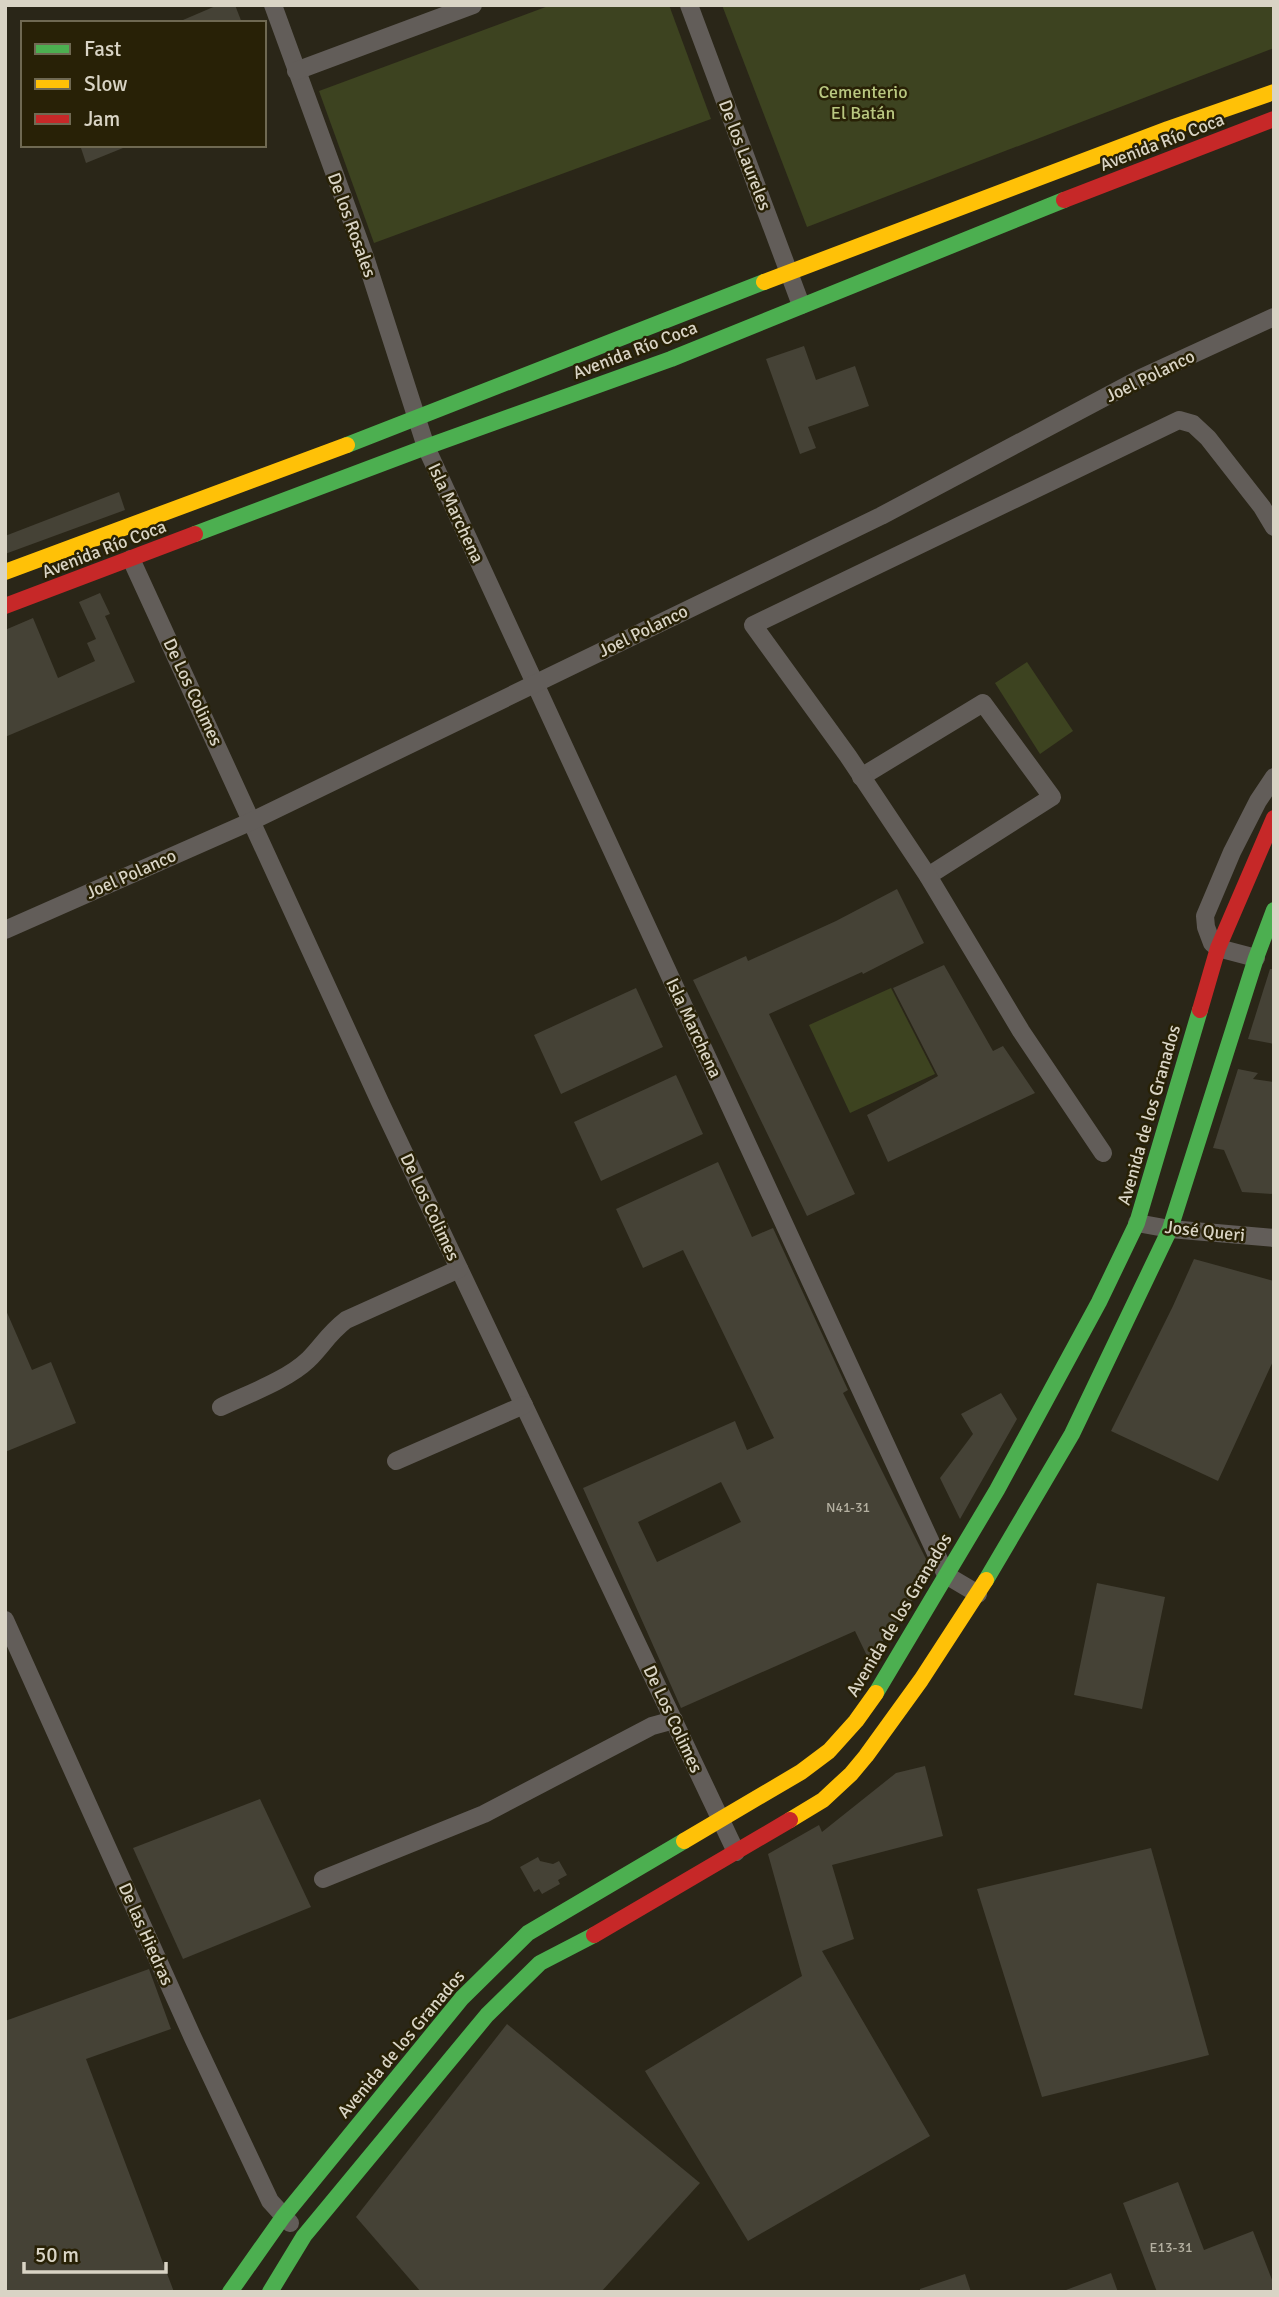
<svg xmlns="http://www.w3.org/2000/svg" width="1279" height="2297" font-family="Signika,sans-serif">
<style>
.green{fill:#3d4320}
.building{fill:#454236;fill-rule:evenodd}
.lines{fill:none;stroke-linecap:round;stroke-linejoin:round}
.street{stroke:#625d59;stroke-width:18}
.fast{stroke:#4caf50;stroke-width:16}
.slow{stroke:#ffc107;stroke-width:16}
.jam{stroke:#c62828;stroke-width:16}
.labels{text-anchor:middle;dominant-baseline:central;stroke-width:5;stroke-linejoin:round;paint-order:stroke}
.number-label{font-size:14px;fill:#b4b0a1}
.park-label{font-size:18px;fill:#b9c780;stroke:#282106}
.street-label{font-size:18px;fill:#d9d4c5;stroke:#282106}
</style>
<rect width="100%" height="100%" fill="#2a2618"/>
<g class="green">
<path d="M551,5H669L711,119L374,243L319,91Z"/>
<path d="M722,5H1274V48L807,227Z"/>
<path d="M1027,662L1073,731L1040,754L995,683Z"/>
<path d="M891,988L935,1074L850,1113L809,1025Z"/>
</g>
<g class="building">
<path d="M218,5H235L242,23H176Z"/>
<path d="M80,145H128V146L86,163Z"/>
<path d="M804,346L816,380L855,366L869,406L808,427L816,448L800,454L766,359Z"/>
<path d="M119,492L125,510L5,554V536Z"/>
<path d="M100,593L110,614L105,616L135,682L5,737V630L33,618L58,678L95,661L87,643L96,639L79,602Z"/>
<path d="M897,889L924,943L863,974L862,972L769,1014L855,1194L807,1216L693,980L746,956L748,961L836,921Z"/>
<path d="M944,965L993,1051L1003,1046L1035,1093L888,1162L867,1115L938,1076L893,988Z"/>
<path d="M1270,969H1274V1044L1248,1039Z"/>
<path d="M636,988L663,1047L561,1094L534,1035Z"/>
<path d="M1238,1069L1258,1073L1253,1079L1274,1082V1194L1242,1192L1224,1150L1213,1148Z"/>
<path d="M676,1075L703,1134L601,1181L574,1122Z"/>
<path d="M718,1162L752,1237L773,1228L848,1390L843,1393L931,1569L912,1601L869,1660L855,1631L681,1708L583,1488L735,1421L747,1450L774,1438L683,1250L643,1268L616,1209ZM721,1482L741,1522L657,1562L638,1522Z"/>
<path d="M1194,1259L1274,1281V1359L1218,1481L1111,1431L1173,1306Z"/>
<path d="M5,1308L32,1370L51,1362L76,1423L5,1452Z"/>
<path d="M1001,1393L1017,1419L960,1519L940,1478L973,1434L961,1414Z"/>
<path d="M1097,1583L1165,1597L1142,1709L1074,1695Z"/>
<path d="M925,1766L943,1836L832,1865L854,1939L822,1951L930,2136L748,2241L645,2071L802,1976L768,1854L819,1825L822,1832L896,1773Z"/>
<path d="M260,1799L311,1907L183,1959L133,1848Z"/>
<path d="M1151,1848L1209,2055L1042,2097L977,1889Z"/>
<path d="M538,1857L540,1861L553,1864L559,1861L567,1875L558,1880L560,1884L542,1894L539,1889L534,1892L520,1867Z"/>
<path d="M149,1969L171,2029L86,2059L174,2292H5V2021Z"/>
<path d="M507,2024L700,2183L601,2292H421L356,2217Z"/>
<path d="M1178,2182L1204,2250L1253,2231L1274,2285V2292H1157L1123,2203Z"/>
<path d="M1111,2273L1118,2292H1066V2290Z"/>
<path d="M965,2274L971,2292H920V2289Z"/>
</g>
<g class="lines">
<g class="street">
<path d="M273,5L365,257L426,447L946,1575L978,1594"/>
<path d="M689,5L801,305"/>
<path d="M296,71L473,5"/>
<path d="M131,559L380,1102L736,1852"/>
<path d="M861,777L983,703L1052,797L928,876"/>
<path d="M5,930L252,821L881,516L1141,378L1274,317"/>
<path d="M1256,958L1218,948L1212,943L1206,927L1205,916L1232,852L1258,801L1274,777"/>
<path d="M1103,1153L1021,1031L928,876L848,756L753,625L1179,420L1193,424L1208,438L1262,507L1274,527"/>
<path d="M1137,1223L1170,1229L1274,1238"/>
<path d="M221,1407C248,1394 287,1380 308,1360C323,1345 328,1334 346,1320L459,1269"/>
<path d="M396,1461L524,1405"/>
<path d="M5,1620L193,2038L270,2201L290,2223"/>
<path d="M323,1879L484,1814L652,1726L674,1720"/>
</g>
<g class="fast">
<path d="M347,445L764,282"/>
<path d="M195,534L426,447L671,359L1064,200"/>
<path d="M986,1580L1072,1434L1170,1229L1256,958L1274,910"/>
<path d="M876,1693L997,1490L1099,1302L1137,1223L1200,1010"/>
<path d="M230,2292L283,2217L462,1998L528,1933L684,1841"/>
<path d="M270,2292L304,2236L487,2015L540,1963L594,1935"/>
</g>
<g class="slow">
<path d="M764,282L1168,129L1274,92"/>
<path d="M5,572L347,445"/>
<path d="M790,1820L823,1800L851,1774L866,1756L921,1680L986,1580"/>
<path d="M684,1841L801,1772L829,1751L856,1721L876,1693"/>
</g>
<g class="jam">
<path d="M1064,200L1274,119"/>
<path d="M5,606L195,534"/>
<path d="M1200,1010L1218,948L1274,818"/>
<path d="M594,1935L790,1820"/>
</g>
</g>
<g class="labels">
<g class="number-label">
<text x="848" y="1507">N41-31</text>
<text x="1171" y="2247">E13-31</text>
</g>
<g class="park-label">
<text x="863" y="92">Cementerio<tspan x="863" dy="21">El Batán</tspan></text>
</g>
<g class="street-label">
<text transform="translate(1162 142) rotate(-21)">Avenida Río Coca</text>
<text transform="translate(745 155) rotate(69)">De los Laureles</text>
<text transform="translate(352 225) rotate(70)">De los Rosales</text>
<text transform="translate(635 350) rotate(-21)">Avenida Río Coca</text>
<text transform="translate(1150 376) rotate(-26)">Joel Polanco</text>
<text transform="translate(456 513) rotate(65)">Isla Marchena</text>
<text transform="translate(104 549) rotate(-21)">Avenida Río Coca</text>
<text transform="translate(643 631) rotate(-26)">Joel Polanco</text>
<text transform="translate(193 692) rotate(65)">De Los Colimes</text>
<text transform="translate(131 874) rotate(-24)">Joel Polanco</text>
<text transform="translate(694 1028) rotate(65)">Isla Marchena</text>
<text transform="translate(1149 1115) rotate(-74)">Avenida de los Granados</text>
<text transform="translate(430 1207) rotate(65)">De Los Colimes</text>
<text transform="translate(1205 1231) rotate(6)">José Queri</text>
<text transform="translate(899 1615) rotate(-59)">Avenida de los Granados</text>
<text transform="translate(673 1719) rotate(65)">De Los Colimes</text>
<text transform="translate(146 1934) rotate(66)">De las Hiedras</text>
<text transform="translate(401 2044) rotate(-50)">Avenida de los Granados</text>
</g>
</g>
<rect width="1279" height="2297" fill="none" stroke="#d9d4c5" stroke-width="14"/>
<rect x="21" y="21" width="245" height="126" fill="#282106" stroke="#6f6952" stroke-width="2"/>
<rect x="35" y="44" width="35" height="10" fill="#4caf50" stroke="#6f6952" stroke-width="2"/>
<text x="84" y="56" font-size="21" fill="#d9d4c5">Fast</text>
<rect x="35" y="79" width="35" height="10" fill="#ffc107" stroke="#6f6952" stroke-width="2"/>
<text x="84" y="91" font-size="21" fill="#d9d4c5">Slow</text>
<rect x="35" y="114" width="35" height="10" fill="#c62828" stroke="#6f6952" stroke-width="2"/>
<text x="84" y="126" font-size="21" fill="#d9d4c5">Jam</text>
<path d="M24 2262v10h142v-10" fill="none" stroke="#d9d4c5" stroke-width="3.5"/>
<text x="35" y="2262" font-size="21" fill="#d9d4c5" stroke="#282106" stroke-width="5" paint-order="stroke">50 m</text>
</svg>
